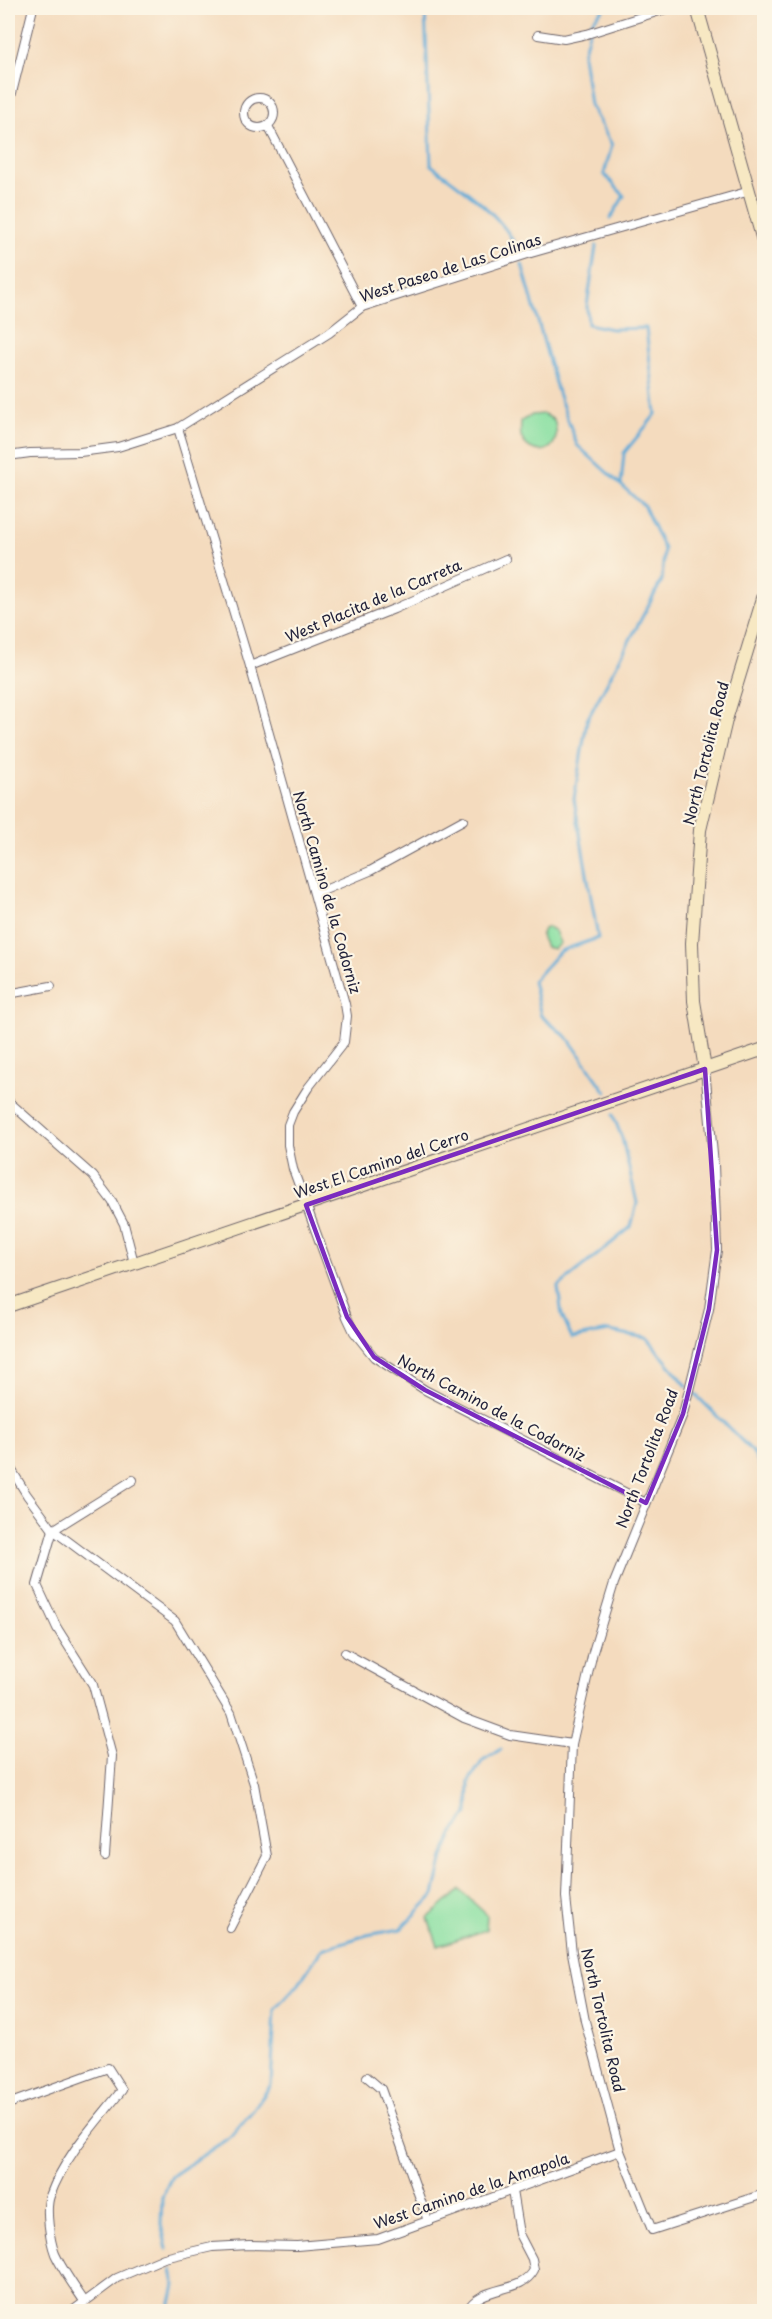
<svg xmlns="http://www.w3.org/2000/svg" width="772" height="2319" font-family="'Playpen Sans',sans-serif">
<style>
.green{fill:#8ae0a3;stroke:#56816f;stroke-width:1.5}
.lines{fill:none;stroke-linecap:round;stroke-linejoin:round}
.stream{stroke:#5faad7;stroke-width:3}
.street-casing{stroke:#6c6369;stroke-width:10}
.secondary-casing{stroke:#6c6369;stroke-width:14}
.street{stroke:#fff;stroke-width:8}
.secondary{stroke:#f7e8c3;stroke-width:12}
.marked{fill:none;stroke:#7b2cbf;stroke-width:4.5;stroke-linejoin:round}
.labels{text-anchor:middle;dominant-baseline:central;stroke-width:4.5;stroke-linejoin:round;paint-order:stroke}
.street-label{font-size:15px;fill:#22223b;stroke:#fcf5e5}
</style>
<rect width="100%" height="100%" fill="#fcf5e5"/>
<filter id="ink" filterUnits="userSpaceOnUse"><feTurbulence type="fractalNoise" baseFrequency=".0167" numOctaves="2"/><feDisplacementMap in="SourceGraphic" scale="12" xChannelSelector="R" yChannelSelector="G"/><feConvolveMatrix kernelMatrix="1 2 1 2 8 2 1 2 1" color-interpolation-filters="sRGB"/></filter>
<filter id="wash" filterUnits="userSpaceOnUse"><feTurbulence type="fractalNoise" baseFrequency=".008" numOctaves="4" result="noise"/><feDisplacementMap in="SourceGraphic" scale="24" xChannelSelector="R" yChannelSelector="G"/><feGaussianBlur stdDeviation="1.35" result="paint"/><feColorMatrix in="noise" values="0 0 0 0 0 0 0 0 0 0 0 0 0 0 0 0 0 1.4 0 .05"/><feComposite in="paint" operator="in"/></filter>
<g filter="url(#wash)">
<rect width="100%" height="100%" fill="#f4dbbe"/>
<g class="green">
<path d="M544,414L554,420C566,457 527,458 521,436C520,431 521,426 521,421L532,415Z"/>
<path d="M548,927L555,931L560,943L554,949L546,947L541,936L544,929Z"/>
<path d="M460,1890L487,1915L486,1930L438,1946L428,1918Z"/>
</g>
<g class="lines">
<g class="stream">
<path d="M425,8L431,165C459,186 506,217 517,250"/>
<path d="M604,8L592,21L583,55L590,105L612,145L604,174L624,196L610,219"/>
<path d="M596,246L587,306L588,324L612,329L646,328L656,414L624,453L621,485"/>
<path d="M522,264L558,393L577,445L644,506L664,549L662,580L587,720L574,799L598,938L560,951L533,981L541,1016L568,1038L606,1092"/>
<path d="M613,1115L622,1138L637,1203L631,1227L558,1287L562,1316L572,1338L609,1331L647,1338L687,1386"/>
<path d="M692,1391L752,1451L764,1474"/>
<path d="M167,2249L161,2224L162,2197L172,2176L230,2137L253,2110L271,2085L275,2010L297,1986L322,1949L367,1935L401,1929L434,1895L443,1857L455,1830L468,1814L469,1781L483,1760L501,1749"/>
<path d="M169,2312L175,2285L172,2269"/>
</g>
</g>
</g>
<g filter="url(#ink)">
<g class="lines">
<defs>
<g id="street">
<path d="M538,35L564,39L587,34L669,8"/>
<circle cx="259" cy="113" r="15"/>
<path d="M8,109L33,8"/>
<path d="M268,126L362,307"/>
<path d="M178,428L250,666L345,1004L347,1016L344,1042L308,1088L293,1112L288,1125V1145L293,1169L347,1317L354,1332L374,1357L425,1390L646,1503"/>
<path d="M8,456L30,453L80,452L118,447L178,428L329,333L362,307L531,253L750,191"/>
<path d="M250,666L394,609L506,559"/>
<path d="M315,894L370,871L463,820"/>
<path d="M8,994L51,986"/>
<path d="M705,1069L714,1165L717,1250L709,1309L683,1414L614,1583L593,1652L572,1744L566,1897L572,1953L585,2021L620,2151L652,2230L764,2194"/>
<path d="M8,1101L93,1176L112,1201L124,1224L134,1263"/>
<path d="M8,1464L27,1495L53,1530L175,1621L231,1713L254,1784L267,1856L230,1928"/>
<path d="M345,1653L464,1718L510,1735L572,1744"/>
<path d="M105,1856L112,1756L93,1685L57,1628L37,1585L53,1530L133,1480"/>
<path d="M367,2077L381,2089L428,2221"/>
<path d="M8,2092L11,2103"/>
<path d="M8,2104L108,2068L122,2090C96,2123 65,2155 50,2196C45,2209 50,2241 55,2254C63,2271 74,2286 84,2301"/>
<path d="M71,2312L117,2278L164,2258L212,2247L249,2245L297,2246L378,2239L620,2151"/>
<path d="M466,2312C482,2282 520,2296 534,2270L532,2259L519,2234L512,2191"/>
</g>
<g id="secondary">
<path d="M697,8L764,244"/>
<path d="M705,1069L694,1001L692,943L700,830L726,720L764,595"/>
<path d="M8,1306L764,1049"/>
</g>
</defs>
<use href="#street" class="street-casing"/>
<use href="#secondary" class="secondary-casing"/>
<use href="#street" class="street"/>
<use href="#secondary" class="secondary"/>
</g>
</g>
<path class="marked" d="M705,1069L717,1250L709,1309L683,1414L646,1503L425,1390L374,1357L347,1317L306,1205Z"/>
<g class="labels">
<g class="street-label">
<text transform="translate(450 267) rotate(-18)">West Paseo de Las Colinas</text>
<text transform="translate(373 600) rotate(-23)">West Placita de la Carreta</text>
<text transform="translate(705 753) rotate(-76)">North Tortolita Road</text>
<text transform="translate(328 892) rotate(74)">North Camino de la Codorniz</text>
<text transform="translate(381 1163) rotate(-19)">West El Camino del Cerro</text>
<text transform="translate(492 1407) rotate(28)">North Camino de la Codorniz</text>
<text transform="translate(646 1458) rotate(-69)">North Tortolita Road</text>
<text transform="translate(604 2020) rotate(77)">North Tortolita Road</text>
<text transform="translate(471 2190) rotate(-19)">West Camino de la Amapola</text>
</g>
</g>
<rect width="772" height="2319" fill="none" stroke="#fcf5e5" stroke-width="30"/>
</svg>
